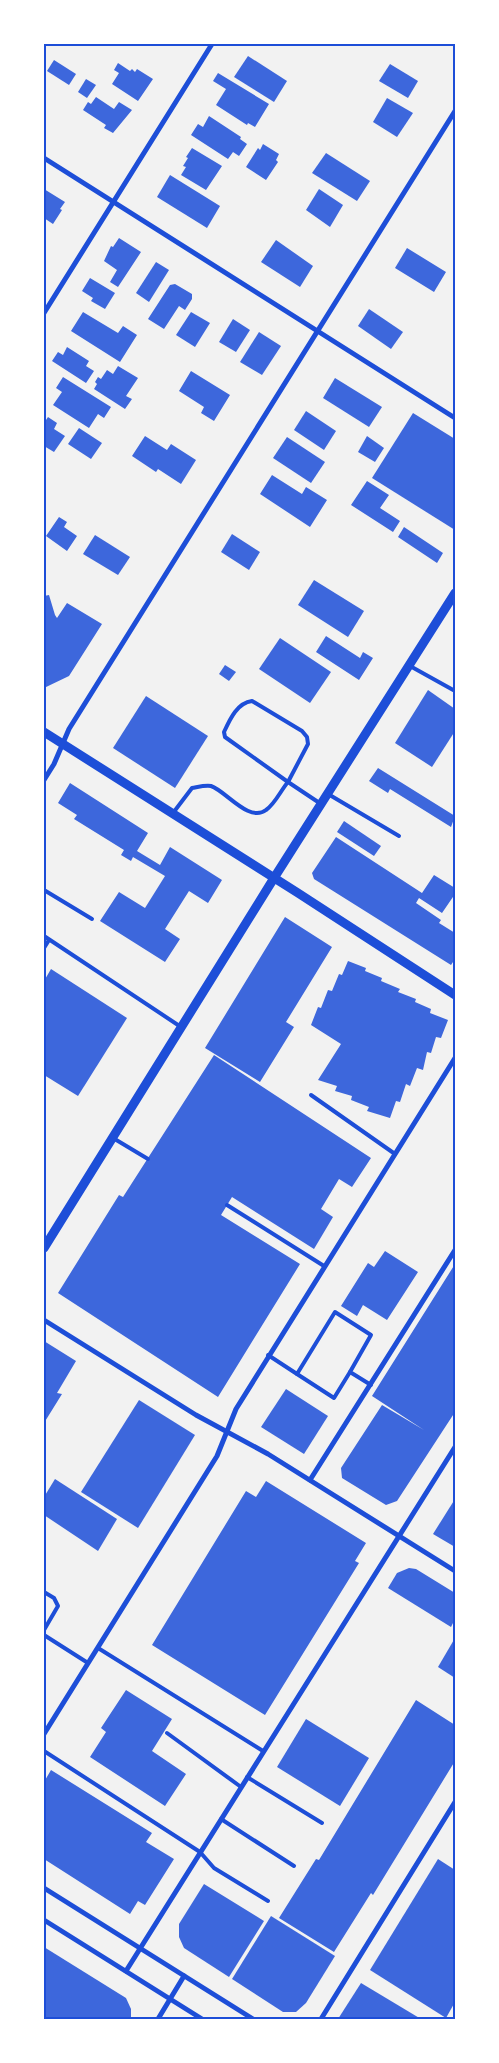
<svg xmlns="http://www.w3.org/2000/svg" width="499" height="2063" font-family="Roboto,sans-serif">
<style>
.building{fill:#3d67dc}
.lines{fill:none;stroke-linecap:round;stroke-linejoin:round}
.service{stroke:#1d4ed8;stroke-width:4}
.minor{stroke:#1d4ed8;stroke-width:5}
.tertiary{stroke:#1d4ed8;stroke-width:9}
.neatline{fill:none;stroke:#1d4ed8;stroke-width:2}
</style>
<rect width="100%" height="100%" fill="#f2f2f2"/>
<g class="building">
<path d="M248,56L287,81L274,102L234,77Z"/>
<path d="M54,60L76,74L69,85L47,71Z"/>
<path d="M118,63L130,71L132,69L135,72L137,69L153,79L138,101L112,84L119,73L114,70Z"/>
<path d="M390,64L418,81L408,98L379,81Z"/>
<path d="M218,73L269,104L255,127L248,123L247,125L216,105L226,89L213,81Z"/>
<path d="M86,79L96,85L87,98L78,92Z"/>
<path d="M96,97L114,109L119,102L132,110L113,133L104,128L106,125L83,110L88,102L91,104Z"/>
<path d="M387,98L413,113L397,137L373,122Z"/>
<path d="M209,116L241,137L240,139L247,144L239,156L233,152L228,159L191,135L198,124L203,127Z"/>
<path d="M263,144L279,154L276,160L278,162L266,180L246,167L258,148L260,150Z"/>
<path d="M192,148L222,166L206,190L181,175L186,167L183,166L188,158L186,157Z"/>
<path d="M326,153L370,181L357,201L312,173Z"/>
<path d="M170,175L220,206L207,228L157,197Z"/>
<path d="M44,189L65,202L60,209L62,210L53,224L44,218Z"/>
<path d="M319,189L343,205L330,227L306,210Z"/>
<path d="M119,238L141,252L118,287L110,282L117,270L104,261L111,246L113,247Z"/>
<path d="M276,240L313,266L300,287L261,262Z"/>
<path d="M407,248L446,272L434,292L395,268Z"/>
<path d="M156,262L169,270L149,302L136,293Z"/>
<path d="M90,278L115,293L105,309L91,301L93,298L82,291Z"/>
<path d="M175,284L192,294V299L185,310L179,306L164,329L148,319L170,285Z"/>
<path d="M369,309L403,332L391,349L358,326Z"/>
<path d="M83,312L118,333L123,326L137,335L120,362L71,331Z"/>
<path d="M191,312L210,323L195,347L176,335Z"/>
<path d="M233,319L250,330L236,352L219,342Z"/>
<path d="M259,332L281,346L262,375L240,362Z"/>
<path d="M67,347L89,361L86,366L94,371L86,383L52,361L58,352L63,355Z"/>
<path d="M118,366L138,378L126,396L132,399L125,409L94,389L97,384L95,382L98,377L101,379L107,370L113,374Z"/>
<path d="M191,371L230,395L214,421L201,413L204,407L179,391Z"/>
<path d="M63,377L111,407L104,418L98,414L89,428L53,405L62,392L56,388Z"/>
<path d="M335,378L382,407L369,427L323,398Z"/>
<path d="M306,411L336,431L324,450L294,430Z"/>
<path d="M413,413L455,439V530L372,478Z"/>
<path d="M48,417L57,423L54,429L65,436L54,452L44,446V418L46,420Z"/>
<path d="M79,428L102,443L91,459L68,444Z"/>
<path d="M145,436L167,450L171,444L196,460L181,484L158,469L156,472L132,456Z"/>
<path d="M367,436L384,448L375,462L358,452Z"/>
<path d="M287,437L325,462L311,483L273,458Z"/>
<path d="M272,475L302,494L306,487L327,500L310,527L260,494Z"/>
<path d="M367,481L389,495L380,508L400,521L393,532L351,505Z"/>
<path d="M59,517L67,522L64,527L77,536L67,551L46,536Z"/>
<path d="M404,527L443,553L437,563L398,537Z"/>
<path d="M232,534L260,552L249,570L221,552Z"/>
<path d="M95,535L130,557L118,575L83,554Z"/>
<path d="M314,580L364,611L348,637L298,605Z"/>
<path d="M49,595L55,615L57,618L67,603L102,624L69,676L44,688V596Z"/>
<path d="M326,636L360,658L363,652L373,658L359,680L316,652Z"/>
<path d="M280,638L331,672L310,703L259,669Z"/>
<path d="M225,665L236,672L229,681L219,674Z"/>
<path d="M428,690L455,709V731L432,767L395,743Z"/>
<path d="M146,696L208,736L175,788L113,748Z"/>
<path d="M378,768L455,816L451,827L390,789L388,793L369,781Z"/>
<path d="M70,783L148,833L137,851L160,865L170,847L222,880L208,903L189,891L165,929L180,939L165,962L100,921L119,892L145,908L165,876L133,857L131,861L121,855L124,850L74,819L77,815L58,803Z"/>
<path d="M344,821L381,846L374,856L337,832Z"/>
<path d="M336,837L422,893L434,875L455,888V894L442,913L419,898L416,903L441,920L439,923L455,933V959L451,965L314,879L312,873Z"/>
<path d="M285,917L332,947L286,1022L294,1027L260,1082L205,1048Z"/>
<path d="M348,961L366,968L365,971L382,978L381,981L400,989L398,992L416,999L415,1002L431,1009L430,1013L448,1020L441,1038L436,1037L431,1053L427,1052L423,1070L417,1068L410,1086L406,1084L400,1102L396,1101L390,1118L367,1111L369,1107L351,1100L352,1096L335,1091L337,1086L318,1080L341,1044L311,1025L318,1007L321,1008L328,990L332,991L339,974L342,975Z"/>
<path d="M51,969L127,1018L78,1096L44,1075V981Z"/>
<path d="M214,1055L371,1158L352,1187L339,1179L321,1209L333,1217L314,1249L232,1197L221,1215L300,1264L218,1397L58,1293L119,1195L123,1197Z"/>
<path d="M385,1251L418,1272L387,1320L363,1305L357,1316L341,1306L368,1263L374,1267Z"/>
<path d="M455,1264V1412L397,1501L386,1505L342,1478L341,1468L382,1405L424,1430L372,1396Z"/>
<path d="M44,1341L76,1361L57,1393L62,1394L44,1423Z"/>
<path d="M286,1389L328,1416L304,1454L261,1427Z"/>
<path d="M139,1400L195,1435L138,1528L81,1492Z"/>
<path d="M55,1479L117,1519L98,1551L44,1515V1497Z"/>
<path d="M266,1481L366,1543L355,1561L359,1563L265,1715L152,1645L246,1491L256,1497Z"/>
<path d="M455,1499V1547L433,1534Z"/>
<path d="M409,1568L416,1569L455,1593V1619L451,1627L388,1588L397,1573Z"/>
<path d="M455,1638V1678L438,1667Z"/>
<path d="M126,1690L172,1719L152,1751L186,1774L165,1806L90,1757L106,1732L101,1728Z"/>
<path d="M416,1700L455,1725V1761L373,1895L371,1893L334,1952L279,1918L316,1859L319,1860Z"/>
<path d="M306,1719L369,1758L340,1806L277,1767Z"/>
<path d="M51,1770L152,1833L146,1842L174,1859L145,1905L138,1901L130,1914L44,1859V1782Z"/>
<path d="M438,1859L455,1870V2002L446,2018L370,1970Z"/>
<path d="M204,1884L264,1921L229,1977L184,1948L179,1937V1924Z"/>
<path d="M271,1916L335,1956L306,2003L296,2012H283L232,1979Z"/>
<path d="M44,1947L126,1998L131,2009V2019H44Z"/>
<path d="M361,1983L421,2019H338Z"/>
</g>
<g class="lines">
<g class="service">
<path d="M410,666L455,691"/>
<path d="M252,701L302,731L307,737L308,744L288,782L225,737L224,732C230,719 237,703 252,701Z"/>
<path d="M328,794L399,836"/>
<path d="M173,813L192,788C198,787 205,785 211,786C226,791 249,823 266,810C275,804 281,790 288,782L321,804"/>
<path d="M44,890L92,919"/>
<path d="M44,936L181,1027"/>
<path d="M44,948L49,940"/>
<path d="M311,1095L395,1154"/>
<path d="M113,1138L148,1159"/>
<path d="M227,1205L324,1266"/>
<path d="M268,1355L297,1374L335,1312L371,1335L350,1372L371,1385"/>
<path d="M297,1374L334,1398L350,1372"/>
<path d="M44,1592L54,1598L58,1606L44,1630"/>
<path d="M44,1635L88,1663"/>
<path d="M98,1648L263,1751"/>
<path d="M167,1733L241,1787"/>
<path d="M44,1751L200,1852L214,1868L268,1901"/>
<path d="M247,1777L322,1823"/>
<path d="M221,1819L294,1866"/>
</g>
<g class="minor">
<path d="M44,158L455,418"/>
<path d="M44,313L212,44"/>
<path d="M44,780L54,764L69,729L455,111"/>
<path d="M44,1320L196,1415L268,1454L455,1571"/>
<path d="M310,1480L455,1250"/>
<path d="M44,1734L217,1456L236,1409L455,1058"/>
<path d="M44,1888L253,2019"/>
<path d="M44,1920L202,2019"/>
<path d="M126,1971L455,1447"/>
<path d="M158,2019L184,1976"/>
<path d="M321,2019L455,1802"/>
</g>
<g class="tertiary">
<path d="M44,732L298,893L455,995"/>
<path d="M44,1248L274,878L455,593"/>
</g>
</g>
<rect width="499" height="2063" fill="none" stroke="#ffffff" stroke-width="90"/>
<rect x="45" y="45" width="409" height="1973" class="neatline"/>
</svg>
